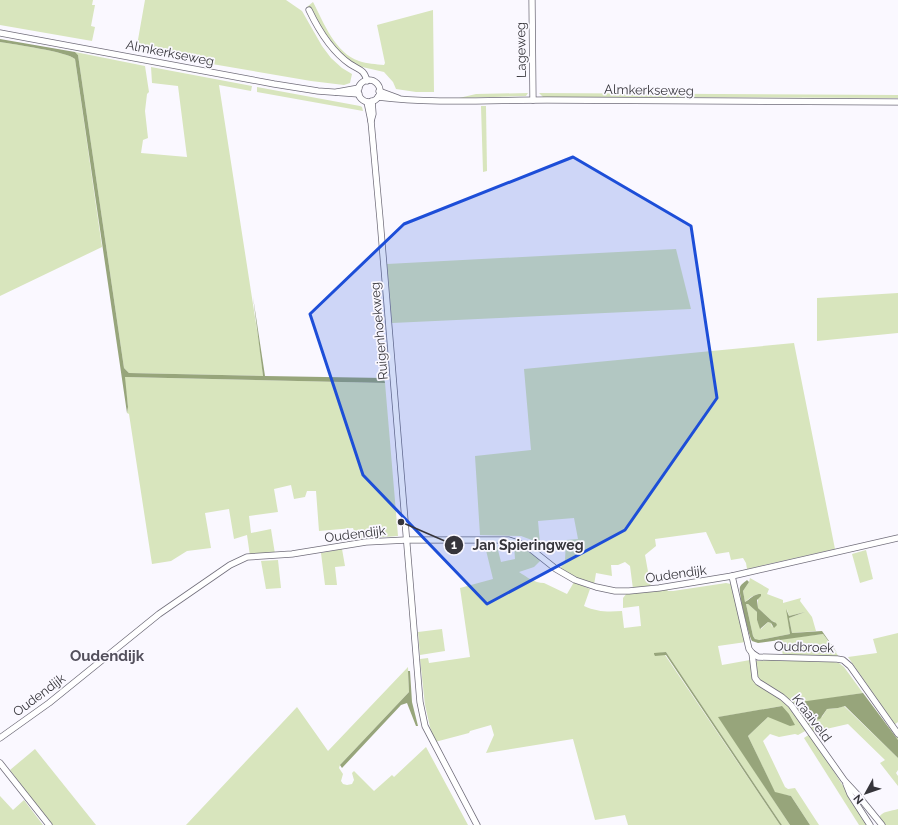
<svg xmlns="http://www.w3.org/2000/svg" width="898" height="825" font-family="Raleway,sans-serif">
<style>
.green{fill:#d8e5bd}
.water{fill:#97a57b}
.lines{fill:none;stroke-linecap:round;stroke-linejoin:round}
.minor-casing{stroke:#716e7b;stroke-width:7}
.minor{stroke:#fff;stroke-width:5.5}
.marked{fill:#1d4ed8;fill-opacity:0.2;stroke:#1d4ed8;stroke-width:3;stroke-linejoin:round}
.labels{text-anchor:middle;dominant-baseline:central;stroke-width:3.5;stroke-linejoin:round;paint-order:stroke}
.street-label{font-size:13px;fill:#36353b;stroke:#faf8ff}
.quarter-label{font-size:15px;font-weight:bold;fill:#53505c;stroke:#faf8ff}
.leader{fill:none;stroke:#36353b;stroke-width:1.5}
.callout-dot{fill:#36353b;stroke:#faf8ff;stroke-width:1.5}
.mark-label{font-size:12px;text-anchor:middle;font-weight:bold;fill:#fff}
.callout-label{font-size:14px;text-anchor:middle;font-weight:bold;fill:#36353b;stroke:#faf8ff;stroke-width:3.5;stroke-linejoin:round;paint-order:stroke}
</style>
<rect width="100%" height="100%" fill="#faf8ff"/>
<g class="green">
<path d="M0,0H93L92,5H95L91,26L95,27L92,41L0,25Z"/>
<path d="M145,0H286L302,11L322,46L331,58L342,68L352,74L350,83L344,85L311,81L136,51Z"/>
<path d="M313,2C324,23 335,53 359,61C367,64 376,64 384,65L385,63L377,25L433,10L434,92H416L396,89L393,82L384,72L358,66L342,56L329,41L307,7Z"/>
<path d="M0,42C13,44 68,52 75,59L102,247L0,296Z"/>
<path d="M75,52L145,66L149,92L147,94L145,111L148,138L143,140L141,153L187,157L178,86L152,83L151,67L252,86L251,91L219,85L259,343L263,376L129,373L124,368L78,55Z"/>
<path d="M257,87L360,106L362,107L363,111L257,92Z"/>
<path d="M528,93L526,96L459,98L476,94Z"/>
<path d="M539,93L898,95V98L543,97Z"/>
<path d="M481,106H486L487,171L483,172Z"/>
<path d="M676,249L691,309L392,323L387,264Z"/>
<path d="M898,293V333L817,341V298Z"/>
<path d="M794,343L835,549L747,569L746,563L743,558L731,560L729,552L716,554L706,532L655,539L656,546L645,555L651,588L633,589L630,566L625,562L618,565H611L612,576L596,573L594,585L577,579L560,569L565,560L566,540L578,539L574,518L538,521L540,543L521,536L480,535L475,456L531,450L524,369Z"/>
<path d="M124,377L385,383L398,536L357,539L353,528L319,531L316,491H307L305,497L294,499L291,485L274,489L278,512L249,516L251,533L271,529L275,554L250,556L247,535L234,539L229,509L205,513L211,548L187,551L171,561L152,564L129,414L127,413L128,406Z"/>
<path d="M484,542H496L501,562L515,559L514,545L526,550L541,560L534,567L519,572C527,577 534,583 544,583L567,594L574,582L590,589L584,606C597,612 608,612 622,611L624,628L641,626L639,606L623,608V598L627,593L666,589L668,591H673L726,583L731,584L746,642L718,646L722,665L750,660L754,678L788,705L807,730L798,735L795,734L779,737L770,734L763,741L785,787L788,789L795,788L819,825H810L791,796L775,793L748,736L768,717L782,706L719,717L790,825H782L666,652L655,654V655H665L780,825H628L625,815L595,820L573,739L486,753L494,735L491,725L470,731L469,733L435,742L430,727L425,705L420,659L428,658L429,663L470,657L460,588L493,579Z"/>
<path d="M342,549L345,566L335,567L337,585H325L321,553Z"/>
<path d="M866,550L873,579L860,583L852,554Z"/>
<path d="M278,560L281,588L266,589L261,561Z"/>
<path d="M750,578L769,589L767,594L783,600V603L801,598L800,601L812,617L816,631L792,633L789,618L805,612L789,616L787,609L790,634L759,640H756L753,636L746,604H748L757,612V620L761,629L768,622L771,623L772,627L775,622L772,621L758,608V594L751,597L745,602L743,591L749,582Z"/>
<path d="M442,629L445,651L420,655L418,632Z"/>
<path d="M898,633V722L894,725L891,719L848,657L877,653L873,639Z"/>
<path d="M823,634L839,657L783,656L780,639Z"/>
<path d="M774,660L833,662L839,663L844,667L884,722L898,737V740L863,693L800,703L822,717L827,709L838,708L844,706L898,758V770L896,773L898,776V786L880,763L885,760L848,724L813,732L800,713L788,700L759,680L754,661Z"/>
<path d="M408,667L409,692L340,765L339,768L343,774L341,781L343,784L347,785L352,784L354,780L352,773L354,771L374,791L392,775L394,777L426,747L468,825H186L297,707L328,751Z"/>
<path d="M810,734L868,825H859L804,738Z"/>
<path d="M35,749L96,825H52L10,770Z"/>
<path d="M0,796L13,810L24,800L43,825H0Z"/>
<path d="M898,809V825H884L879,818C881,811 892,811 898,809Z"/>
</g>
<g class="water">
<path d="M0,39L75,52L78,55L124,368L129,373L263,376L253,297L265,376L384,378L385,383L125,377L128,407L127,413L75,59C68,52 13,44 0,42Z"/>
<path d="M747,580L749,582L743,591L745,602C750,599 755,593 761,594V596L757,600L758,608L772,621L776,623L777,625L774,628L771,623L768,622L760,629L757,620V612L748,604H746L753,636L755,639L759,640L790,634L786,609L789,616L805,612L789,618L792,633L822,631L838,654L823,634L758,643L752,641C749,636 738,593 740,587C741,584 745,582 747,580Z"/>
<path d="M666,652L782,825H780L666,655L655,656L654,654V653Z"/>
<path d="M408,671H410L412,702L418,726H416L407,703L401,705L342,768L340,765L409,692Z"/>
<path d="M863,693L898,740V758L845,706L838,708L827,709L820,719L816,720L811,719L800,702Z"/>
<path d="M782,706L789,714L795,725L790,726L768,717L748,736L775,792L791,796L810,825H790L718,717Z"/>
</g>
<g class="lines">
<defs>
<g id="minor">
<path d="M532,0L533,100"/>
<path d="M309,10C319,31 331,51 350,64C359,70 364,69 367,81"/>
<path d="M0,33L274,84L318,91L359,94"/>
<circle cx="369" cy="91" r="11"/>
<path d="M379,91L398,98"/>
<path d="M337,92L359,88"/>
<path d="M378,97C434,104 491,100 547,100C664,101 781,102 898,102"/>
<path d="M367,102L371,121L380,219L420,702L425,726L477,825"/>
<path d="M371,121L373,114L372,101"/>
<path d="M732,576L749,649L752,653L758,657L837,659L843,660L850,666L898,734"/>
<path d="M752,653L755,678L758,682L782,697L791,705L844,780L856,793L882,825"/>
<path d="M0,738L49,703L159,614L230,565L247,557L292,554L366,542L406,540H509L527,546L556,569L575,580L596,587L615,591H629L659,588L732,576L898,538"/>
<path d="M0,763L49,825"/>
<path d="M846,784L850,794L870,825"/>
</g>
</defs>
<use href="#minor" class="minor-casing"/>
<use href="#minor" class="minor"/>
</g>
<path class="marked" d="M573,157L691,226L717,398L625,530L487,604L363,475L310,314L404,224Z"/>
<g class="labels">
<g class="street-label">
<text transform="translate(521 50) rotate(-91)">Lageweg</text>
<text transform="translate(170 53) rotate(11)">Almkerkseweg</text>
<text transform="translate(649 90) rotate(1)">Almkerkseweg</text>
<text transform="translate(379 331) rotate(-95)">Ruigenhoekweg</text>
<text transform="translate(355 534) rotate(-7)">Oudendijk</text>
<text transform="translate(676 574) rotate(-8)">Oudendijk</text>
<text transform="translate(804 647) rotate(2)">Oudbroek</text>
<text transform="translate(39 695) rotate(-37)">Oudendijk</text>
<text transform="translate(812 718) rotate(53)">Kraaiveld</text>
</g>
<g class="quarter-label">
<text x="107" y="656">Oudendijk</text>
</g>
</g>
<path class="leader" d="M401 522L454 545"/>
<g class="callout-dot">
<circle cx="401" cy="522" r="4"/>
<circle cx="454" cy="545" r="10"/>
</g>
<g class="mark-label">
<text x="454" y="549">1</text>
</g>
<g class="callout-label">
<text x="528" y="550">Jan Spieringweg</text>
</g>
<g transform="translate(866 793) rotate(230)" stroke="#faf8ff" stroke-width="3" paint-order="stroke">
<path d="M0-3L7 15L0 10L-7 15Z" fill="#36353b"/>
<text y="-6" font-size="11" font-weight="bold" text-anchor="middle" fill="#36353b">N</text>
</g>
</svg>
